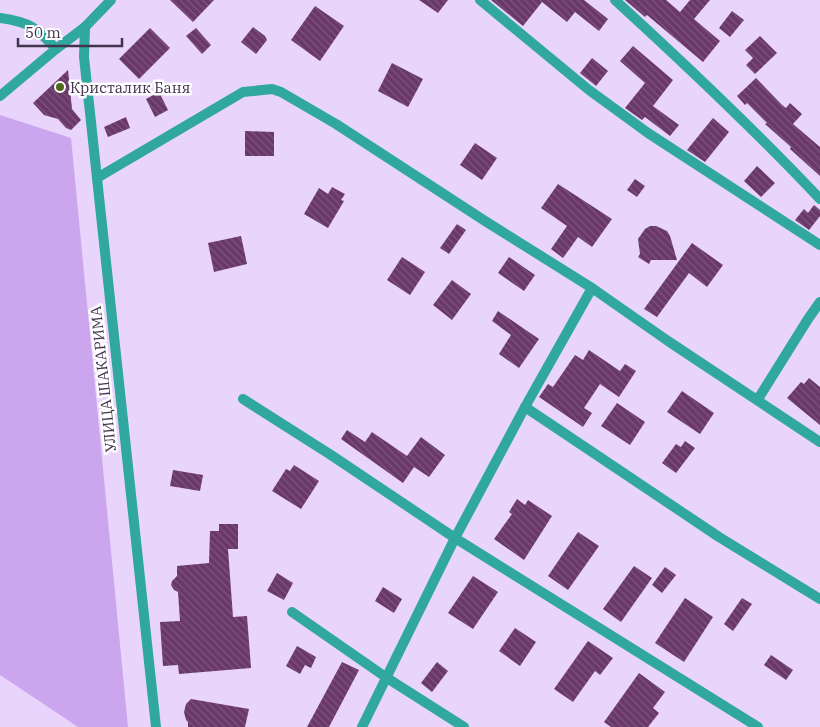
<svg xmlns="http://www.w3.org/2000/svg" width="820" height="727" font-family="'IBM Plex Serif',serif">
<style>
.garden{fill:#cca5ef}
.building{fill:url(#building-back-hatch)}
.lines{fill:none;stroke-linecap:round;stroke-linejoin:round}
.street{stroke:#30a8a0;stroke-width:10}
.poi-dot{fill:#4c691e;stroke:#fff;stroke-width:2}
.labels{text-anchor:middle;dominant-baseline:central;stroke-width:5;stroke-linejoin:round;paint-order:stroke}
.poi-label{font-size:15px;fill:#41334e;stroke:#fff;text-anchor:start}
.street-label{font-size:15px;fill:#41334e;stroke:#fff}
</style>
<defs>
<pattern id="building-back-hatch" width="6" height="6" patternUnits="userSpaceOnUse" patternTransform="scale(1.25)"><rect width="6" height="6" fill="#6a3868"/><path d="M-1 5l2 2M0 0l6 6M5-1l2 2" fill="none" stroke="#7c547c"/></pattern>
</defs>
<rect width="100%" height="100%" fill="#e9d4fc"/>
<path class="garden" d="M0,115L71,138L128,727H78L0,675Z"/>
<g class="building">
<path d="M170,0H214L193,22Z"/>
<path d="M419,0H448L438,13Z"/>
<path d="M491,0H584L608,19L599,31L575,12L567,22L542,2L523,26Z"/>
<path d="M625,0H666L680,12L690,0H710L694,19L720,41L703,62L647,15L645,17Z"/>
<path d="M315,6L344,26L320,61L291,40Z"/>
<path d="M732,11L744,20L730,37L719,28Z"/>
<path d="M253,27L265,36L267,40L256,54L241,42Z"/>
<path d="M150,28L170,48L139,79L119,59Z"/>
<path d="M196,28L211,45L202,54L186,36Z"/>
<path d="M760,36L777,53L755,74L746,65L753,58L745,50Z"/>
<path d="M633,46L673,80L653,106L679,125L670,136L645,117L642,120L625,108L645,83L620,61Z"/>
<path d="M592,58L608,71L596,86L580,73Z"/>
<path d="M392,63L423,79L408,107L378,91Z"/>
<path d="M68,70L72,109L81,120L71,130L66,128L58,119L44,115L33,103Z"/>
<path d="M756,78L782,105L786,108L790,103L802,114L793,124L820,147V176L790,149L791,147L765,124L767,123L747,103L745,105L737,96Z"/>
<path d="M159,92L168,110L155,117L146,99Z"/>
<path d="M126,117L130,128L108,137L104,127Z"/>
<path d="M713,118L729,132L705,162L687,150Z"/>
<path d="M245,131L274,132V156H245Z"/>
<path d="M475,143L497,158L482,180L460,165Z"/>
<path d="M757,166L775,183L761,197L744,181Z"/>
<path d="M635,179L645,186L637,197L627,190Z"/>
<path d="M558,184L612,219L592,247L578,237L563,258L551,249L567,226L541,208Z"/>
<path d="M332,187L345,194L341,200L344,201L328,228L304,214L319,188L328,194Z"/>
<path d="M814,205L820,210V216L809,230L795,220L804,209L808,213Z"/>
<path d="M457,224L466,230L449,254L440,248Z"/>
<path d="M650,226H656L667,231L670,236L677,260H651L649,264L638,257L640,254L638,239L645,229Z"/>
<path d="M241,236L247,264L214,272L208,243Z"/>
<path d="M692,243L723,265L707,287L689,273L657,317L644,309Z"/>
<path d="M402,257L425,272L410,295L387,280Z"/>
<path d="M509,257L535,275L524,291L498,273Z"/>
<path d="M452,280L471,294L452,320L433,305Z"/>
<path d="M498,311L539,339L519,368L499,354L511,335L492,321Z"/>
<path d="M589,350L620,371L625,364L636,371L619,397L600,384L584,408L592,413L583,427L539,397L548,384L553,387L575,355L583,360Z"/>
<path d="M809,378L820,387V425L787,398L801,382L804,384Z"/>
<path d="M682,391L714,413L700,434L667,412Z"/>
<path d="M617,403L645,422L630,445L601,426Z"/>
<path d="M347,430L365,442L372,432L407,456L421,437L445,455L429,477L414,467L403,483L341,439Z"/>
<path d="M685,441L695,448L676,473L662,463L676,444L681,447Z"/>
<path d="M294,465L319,481L301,509L272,491L286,469L290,471Z"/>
<path d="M173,470L203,475L200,491L170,486Z"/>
<path d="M517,499L525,505L528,500L552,516L524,560L494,539L512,514L509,512Z"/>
<path d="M219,524H238V549H228L233,617L247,616L251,668L179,674L178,665L163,666L160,622L180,621L178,592L174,590L171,585L172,581L177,576V566L209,563L210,531H219Z"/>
<path d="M578,532L599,546L568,590L548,576Z"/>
<path d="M634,566L652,578L621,622L603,609Z"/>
<path d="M665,567L676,575L662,593L652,585Z"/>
<path d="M277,573L293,583L284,600L267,591Z"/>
<path d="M473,576L498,592L473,629L448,613Z"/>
<path d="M383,587L402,599L394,613L375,601Z"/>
<path d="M685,598L713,617L684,662L655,643Z"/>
<path d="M742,598L752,604L733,631L724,624Z"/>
<path d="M515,628L536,642L520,666L499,651Z"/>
<path d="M588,641L613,658L600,675L595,671L573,702L554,689Z"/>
<path d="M297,646L316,657L311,668L305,665L300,674L286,666Z"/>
<path d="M771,655L793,670L786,680L764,665Z"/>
<path d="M342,662L359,670L329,727H307Z"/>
<path d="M437,662L448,671L432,692L421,683Z"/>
<path d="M639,673L665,692L653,708L659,713L648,727H611L604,722Z"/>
<path d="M191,699L249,709L245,727H188V722L186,720L184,712L186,704Z"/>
</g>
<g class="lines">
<g class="street">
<path d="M480,0L589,90L648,133L820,245"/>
<path d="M615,0C685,64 754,129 820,199"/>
<path d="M0,18C30,22 37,28 56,49"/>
<path d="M85,27L84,57L156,727"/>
<path d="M0,96L56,49L85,27L111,0"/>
<path d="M97,178L243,92L272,89L281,92L336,124L485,221L592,288L668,341L820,442"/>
<path d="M243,399L331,455L455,538L758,727"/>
<path d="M758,399L808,319L820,302"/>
<path d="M525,407L719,537L820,599"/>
<path d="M292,612L387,678L464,727"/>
<path d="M362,727L455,538L525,407L592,288"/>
</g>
</g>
<circle class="poi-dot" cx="60" cy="87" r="5"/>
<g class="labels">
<g class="poi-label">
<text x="70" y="87">Кристалик Баня</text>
</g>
<g class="street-label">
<text transform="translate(103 379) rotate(-96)">УЛИЦА ШАКАРИМА</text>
</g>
</g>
<path d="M18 38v8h104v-8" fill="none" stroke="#41334e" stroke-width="2.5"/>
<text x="25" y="38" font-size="15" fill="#41334e" stroke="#ffffff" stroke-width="4" paint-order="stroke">50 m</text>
</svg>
